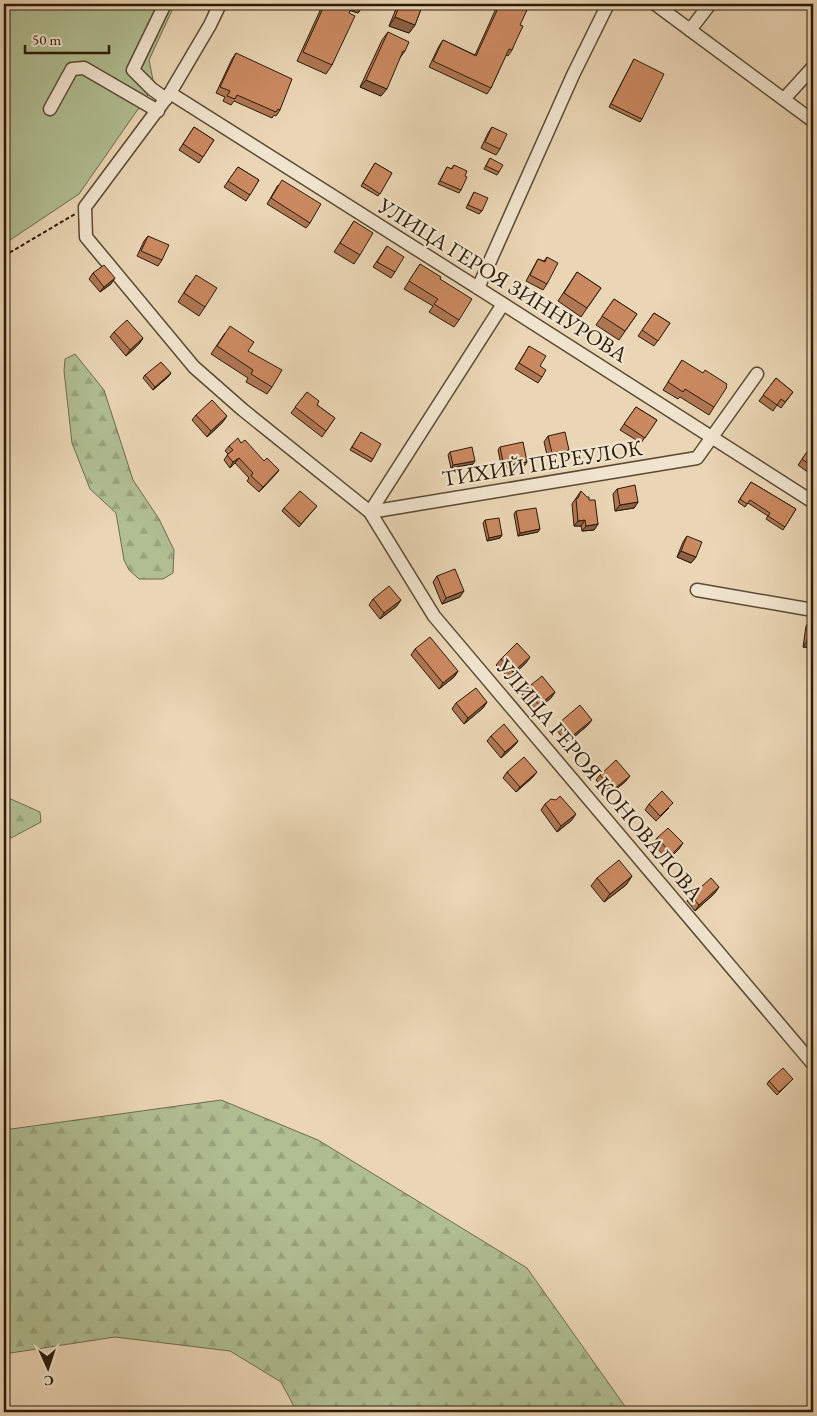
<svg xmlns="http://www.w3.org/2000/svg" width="817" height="1416" font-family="'EB Garamond',serif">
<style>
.green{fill:#b0be92;stroke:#6d6c4d}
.forest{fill:url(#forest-firs);stroke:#6d6c4d}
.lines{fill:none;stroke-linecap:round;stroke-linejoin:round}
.minor-casing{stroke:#5a4a33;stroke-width:15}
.path{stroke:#2a1b08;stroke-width:2;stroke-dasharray:4 2.5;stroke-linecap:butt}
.minor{stroke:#f1e4ce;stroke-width:12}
.wall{fill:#af7653;stroke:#2a1b08}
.shaded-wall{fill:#8e6044;stroke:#2a1b08}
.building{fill:#cb8961;stroke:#2a1b08}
.labels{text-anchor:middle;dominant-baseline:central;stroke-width:4.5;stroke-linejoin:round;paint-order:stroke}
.street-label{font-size:22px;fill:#2a1b08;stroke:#f1e4ce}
</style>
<defs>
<pattern id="forest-firs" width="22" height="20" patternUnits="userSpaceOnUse" patternTransform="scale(1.25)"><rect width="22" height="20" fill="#b0be92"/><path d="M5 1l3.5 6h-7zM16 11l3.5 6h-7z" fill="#98a37c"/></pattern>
</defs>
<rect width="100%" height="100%" fill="#ead5b4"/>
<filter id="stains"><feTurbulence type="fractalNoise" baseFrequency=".004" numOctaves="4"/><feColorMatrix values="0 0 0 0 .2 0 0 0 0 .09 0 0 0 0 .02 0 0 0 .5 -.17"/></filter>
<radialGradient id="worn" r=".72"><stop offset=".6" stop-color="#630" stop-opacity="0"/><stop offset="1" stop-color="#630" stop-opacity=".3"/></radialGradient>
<path class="green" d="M4,4H175L149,60L154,85L152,89L79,194L4,244Z"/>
<g class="forest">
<path d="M75,354L104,390L133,480L159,519L174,550L173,573L163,579H139L129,570L124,560L116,513L90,489L72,443L64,371L65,359Z"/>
<path d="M4,796L40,812L41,822L11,838L4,837Z"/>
<path d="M221,1100L318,1140L527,1268L629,1412H297L281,1382L230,1351L115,1337L4,1354V1130Z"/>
</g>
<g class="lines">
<defs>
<g id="minor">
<path d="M165,4L133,70L152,89L166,99"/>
<path d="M220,4L210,25L170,93L85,207L86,237L194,367L243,410L370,512L434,616L813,1064"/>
<path d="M655,4L813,121"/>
<path d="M690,30L710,4"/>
<path d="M170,93L478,288L813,502"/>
<path d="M784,99L813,67"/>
<path d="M50,109L72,69L84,68L158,111"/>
<path d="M478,288L573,75L608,4"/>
<path d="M370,512L697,458L757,374"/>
<path d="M370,512L503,304"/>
<path d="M697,590L813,610"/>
</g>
</defs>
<use href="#minor" class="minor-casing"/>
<path class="path" d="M4,256L75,214"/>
<use href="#minor" class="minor"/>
</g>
<g class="wall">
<path d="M323,4H364L358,13L350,10L332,65L326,74L297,61Z"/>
<path d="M398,4H423L415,25L409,33L389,26Z"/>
<path d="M498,4H514L520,25L512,50L508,56L506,55L491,88L487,94L429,67L439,46L443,40L475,55Z"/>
<path d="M806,4H813V10Z"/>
<path d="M388,32L405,51L399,59L381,96L360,87L382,40Z"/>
<path d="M236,53L280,110L276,116L274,115L272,118L234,101L231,105L223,101L225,97L216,93L232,59Z"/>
<path d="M634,59L642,119L640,122L609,107Z"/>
<path d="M194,127L214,140L199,163L179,150Z"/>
<path d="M492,127L500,149L496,155L481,148L488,133Z"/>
<path d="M490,158L499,172L497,175L484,169Z"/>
<path d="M375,163L392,173L378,196L361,186Z"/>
<path d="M454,165L465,176L461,190L459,193L438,184L447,167L451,169Z"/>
<path d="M238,167L259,180L246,201L224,187Z"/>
<path d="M278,185L310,223L306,228L267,204Z"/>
<path d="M474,192L482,211L479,214L466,208Z"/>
<path d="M354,221L360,255L354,264L334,252Z"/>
<path d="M148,236L162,260L158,266L137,256L144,241Z"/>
<path d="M387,246L395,272L391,278L373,267Z"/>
<path d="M547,257V284L543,290L526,281L538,259L544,261Z"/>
<path d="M420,264L440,279L459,320L454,327L429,312L433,306L404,289Z"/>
<path d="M577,272L601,288L581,317L558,301Z"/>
<path d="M93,273L111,284L100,292L89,279Z"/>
<path d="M190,283L205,307L199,316L178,302Z"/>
<path d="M614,299L637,314L619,340L596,325Z"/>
<path d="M654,313L670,323L654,346L638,336Z"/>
<path d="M114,332L143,338L139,344L126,356L110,337Z"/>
<path d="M225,333L248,351L272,387L267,394L246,382L248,378L211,354Z"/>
<path d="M529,346L540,366L542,377L538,383L515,369Z"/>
<path d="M682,360L714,407L709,415L680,397L678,399L663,390Z"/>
<path d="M145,375L169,376L153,390L143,378Z"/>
<path d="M776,378L793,392L781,408L777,405L773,411L759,401Z"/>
<path d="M307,392L317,405L335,418L322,437L291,413Z"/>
<path d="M636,407L657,420L641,443L620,430Z"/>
<path d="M196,415L223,422L207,437L192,420Z"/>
<path d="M361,432L373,459L371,462L350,450Z"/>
<path d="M548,436L565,456L548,459L544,442Z"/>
<path d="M241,443L264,461L279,470L275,475L259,492L247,481L249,478L235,463L230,468L224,460L228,454L225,451L229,446Z"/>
<path d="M812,445L813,446V476L798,465Z"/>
<path d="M500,447L525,465L502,469L498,450Z"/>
<path d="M450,452L473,464L451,468L448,455Z"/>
<path d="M751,482L796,509L783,530L766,519L768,516L748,503L745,507L738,502Z"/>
<path d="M617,489L638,502L634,508L615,511L613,494Z"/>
<path d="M581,491L589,500L598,524L594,530L582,531L581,526H574L572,504Z"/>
<path d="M317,506L299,527L282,511L284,508Z"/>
<path d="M516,511L538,532L518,536L514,514Z"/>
<path d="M485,520L502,535L500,538L487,541L483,523Z"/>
<path d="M687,536L696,557L691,563L677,557L683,542Z"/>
<path d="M437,576L460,597L442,604L433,582Z"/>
<path d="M373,599L397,606L380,619L369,605Z"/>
<path d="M810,620L813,648L803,647L806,626Z"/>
<path d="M415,649L458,671L454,677L439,689L411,655Z"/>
<path d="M501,659L526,663L509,678L496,665Z"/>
<path d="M526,689L555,692L551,698L535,711L522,695Z"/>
<path d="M487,702L483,708L464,724L452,709L456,703Z"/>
<path d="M559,723L588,725L567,743L555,728Z"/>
<path d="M491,736L518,741L514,746L501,758L487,741Z"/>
<path d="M507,772L533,777L516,792L503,778Z"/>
<path d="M600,775L626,781L609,795L596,780Z"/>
<path d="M545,804L572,820L557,832L541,810Z"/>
<path d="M649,804L669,808L656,821L645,810Z"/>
<path d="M657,838L679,849L668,860L653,844Z"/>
<path d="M632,876L626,885L604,902L591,886L597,878Z"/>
<path d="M715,893L695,911L687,901L691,896Z"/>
<path d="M793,1079L777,1095L767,1084L769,1081Z"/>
</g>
<g class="shaded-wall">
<path d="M352,4H361L364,5L358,13L348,10Z"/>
<path d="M395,17L415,25L409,33L389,26Z"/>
<path d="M366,80L387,89L381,96L360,87Z"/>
<path d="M115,278L111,284L100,292L104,287Z"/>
<path d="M143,338L139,344L126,356L130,350Z"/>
<path d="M171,373L169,376L153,390L155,387Z"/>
<path d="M227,416L223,422L207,437L211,431Z"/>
<path d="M569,450L565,456L548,459L552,453Z"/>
<path d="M239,458L235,463L230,468L233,462Z"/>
<path d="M475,461L473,464L451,468L453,465Z"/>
<path d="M527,462L525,465L502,469L504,466Z"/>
<path d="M279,470L275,475L259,492L263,487Z"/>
<path d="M638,502L634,508L615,511L620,505Z"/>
<path d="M585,520L581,526H574L578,521Z"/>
<path d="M598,524L594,530L582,531L586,526Z"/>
<path d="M540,529L538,532L518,536L520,533Z"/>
<path d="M502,535L500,538L487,541L489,538Z"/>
<path d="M681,551L696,557L691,563L677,557Z"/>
<path d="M464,591L460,597L442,604L446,598Z"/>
<path d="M401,600L397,606L380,619L384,613Z"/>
<path d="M807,641L813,642V648L803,647Z"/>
<path d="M530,657L526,663L509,678L513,672Z"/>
<path d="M458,671L454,677L439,689L443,683Z"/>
<path d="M555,692L551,698L535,711L539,705Z"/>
<path d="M487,702L483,708L464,724L468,718Z"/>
<path d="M592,720L588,725L567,743L571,737Z"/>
<path d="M518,741L514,746L501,758L505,752Z"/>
<path d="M537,772L533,777L516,792L520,787Z"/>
<path d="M630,776L626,781L609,795L613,790Z"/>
<path d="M576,814L572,820L557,832L561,826Z"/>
<path d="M683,843L679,849L668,860L672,854Z"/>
<path d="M632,876L626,885L604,902L610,894Z"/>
<path d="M719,887L715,893L695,911L699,905Z"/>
</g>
<g class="building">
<path d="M325,4H353L349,13L355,16L332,65L303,52Z"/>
<path d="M400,4H423L415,25L395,17Z"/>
<path d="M500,4H514L527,10L520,25L523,26L516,41L512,50L509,49L491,88L433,61L443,40L476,56Z"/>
<path d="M388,32L409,42L405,51H403L387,89L366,80Z"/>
<path d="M236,53L292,79L280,110L278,109L276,112L237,95L235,99L227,96L230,91L220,87Z"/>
<path d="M634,59L664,74L642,119L611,104Z"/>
<path d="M194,127L214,140L203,157L183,144Z"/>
<path d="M492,127L507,134L500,149L485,142Z"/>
<path d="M490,158L503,165L499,172L486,166Z"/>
<path d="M375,163L392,173L380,194L363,183Z"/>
<path d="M454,165L467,171L465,176L467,177L461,190L440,181L447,167L452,169Z"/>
<path d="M238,167L259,180L250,195L228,181Z"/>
<path d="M282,180L321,204L310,223L271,198Z"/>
<path d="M474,192L488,198L482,211L468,205Z"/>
<path d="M354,221L373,233L360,255L340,243Z"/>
<path d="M148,236L169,245L162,260L141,251Z"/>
<path d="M387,246L404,257L395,272L377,262Z"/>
<path d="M547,257L558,263L547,284L530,275L538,259L545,262Z"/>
<path d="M420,264L441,277L440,279L472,299L459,320L434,304L438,299L409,281Z"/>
<path d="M104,265L115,278L104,287L93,273Z"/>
<path d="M577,272L601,288L587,308L564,293Z"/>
<path d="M196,275L217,288L205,307L184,293Z"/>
<path d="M614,299L637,314L625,331L602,316Z"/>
<path d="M654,313L670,323L658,341L642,330Z"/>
<path d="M127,320L143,338L130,350L114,332Z"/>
<path d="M230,326L254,342L248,351L282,370L272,387L251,374L253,370L217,346Z"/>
<path d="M529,346L546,356L540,366L546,370L542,377L519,363Z"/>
<path d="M682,360L703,373L705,370L727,384L726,386L727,387L714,407L685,389L683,392L668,382Z"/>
<path d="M161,362L171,373L155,387L145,375Z"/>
<path d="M776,378L793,392L785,402L781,399L777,405L763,395Z"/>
<path d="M307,392L319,401L317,405L335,418L326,431L295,407Z"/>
<path d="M212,400L227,416L211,431L196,415Z"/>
<path d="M636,407L657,420L645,438L624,424Z"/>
<path d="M361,432L381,444L373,459L352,447Z"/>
<path d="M565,432L569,450L552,453L548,436Z"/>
<path d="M238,438L241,443L245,440L264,461L267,458L279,470L263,487L251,476L253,473L239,458L233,462L227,455L233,450L229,446Z"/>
<path d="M523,442L527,462L504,466L500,447Z"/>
<path d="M812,445L813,446V467L802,459Z"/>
<path d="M472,447L475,461L453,465L450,452Z"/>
<path d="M751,482L796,509L785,527L768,516L770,513L750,500L747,504L740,499Z"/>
<path d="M635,485L638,502L620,505L617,489Z"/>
<path d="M300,491L317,506L301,524L284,508Z"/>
<path d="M581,491L587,497H589V500H595L598,524L586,526L585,520L578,521L576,499L578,498Z"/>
<path d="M536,508L540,529L520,533L516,511Z"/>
<path d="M499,518L502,535L489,538L485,520Z"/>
<path d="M687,536L702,542L696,557L681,551Z"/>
<path d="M455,569L464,591L446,598L437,576Z"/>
<path d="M389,586L401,600L384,613L373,599Z"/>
<path d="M810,620L813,621V642L807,641Z"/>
<path d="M430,637L458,671L443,683L415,649Z"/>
<path d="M517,643L530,657L513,672L501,659Z"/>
<path d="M542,676L555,692L539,705L526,689Z"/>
<path d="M476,688L487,702L468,718L456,703Z"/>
<path d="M580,705L592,720L571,737L559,723Z"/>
<path d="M504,724L518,741L505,752L491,736Z"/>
<path d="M524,757L537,772L520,787L507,772Z"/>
<path d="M616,760L630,776L613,790L600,775Z"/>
<path d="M662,791L673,803L660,816L649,804Z"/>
<path d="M560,796L576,814L561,826L545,804L551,799L556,800Z"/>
<path d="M668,828L683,843L672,854L657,838Z"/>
<path d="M619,860L632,876L610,894L597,878Z"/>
<path d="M711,878L719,887L699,905L691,896Z"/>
<path d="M783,1068L793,1079L779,1092L769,1081Z"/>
</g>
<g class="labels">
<g class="street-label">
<text transform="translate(503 280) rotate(32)">УЛИЦА ГЕРОЯ ЗИННУРОВА</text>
<text transform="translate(542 463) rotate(-9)">ТИХИЙ ПЕРЕУЛОК</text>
<text transform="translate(600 780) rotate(50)">УЛИЦА ГЕРОЯ КОНОВАЛОВА</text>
</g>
</g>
<rect width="817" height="1416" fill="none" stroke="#ead5b4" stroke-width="20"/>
<rect x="5" y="5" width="807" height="1406" fill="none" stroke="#2a1b08" stroke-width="2.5"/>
<rect x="10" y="10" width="797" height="1396" fill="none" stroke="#2a1b08"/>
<g transform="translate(48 1368) rotate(177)" stroke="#f1e4ce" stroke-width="4" paint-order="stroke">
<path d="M0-4L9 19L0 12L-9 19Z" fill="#2a1b08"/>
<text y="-8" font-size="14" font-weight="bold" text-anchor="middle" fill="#2a1b08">С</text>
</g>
<path d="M25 45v8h84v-8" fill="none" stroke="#2a1b08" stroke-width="2.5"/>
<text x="32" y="45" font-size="15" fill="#2a1b08" stroke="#f1e4ce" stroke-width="4" paint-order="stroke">50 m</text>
<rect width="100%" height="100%" filter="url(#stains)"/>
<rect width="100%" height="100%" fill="url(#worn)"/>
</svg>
